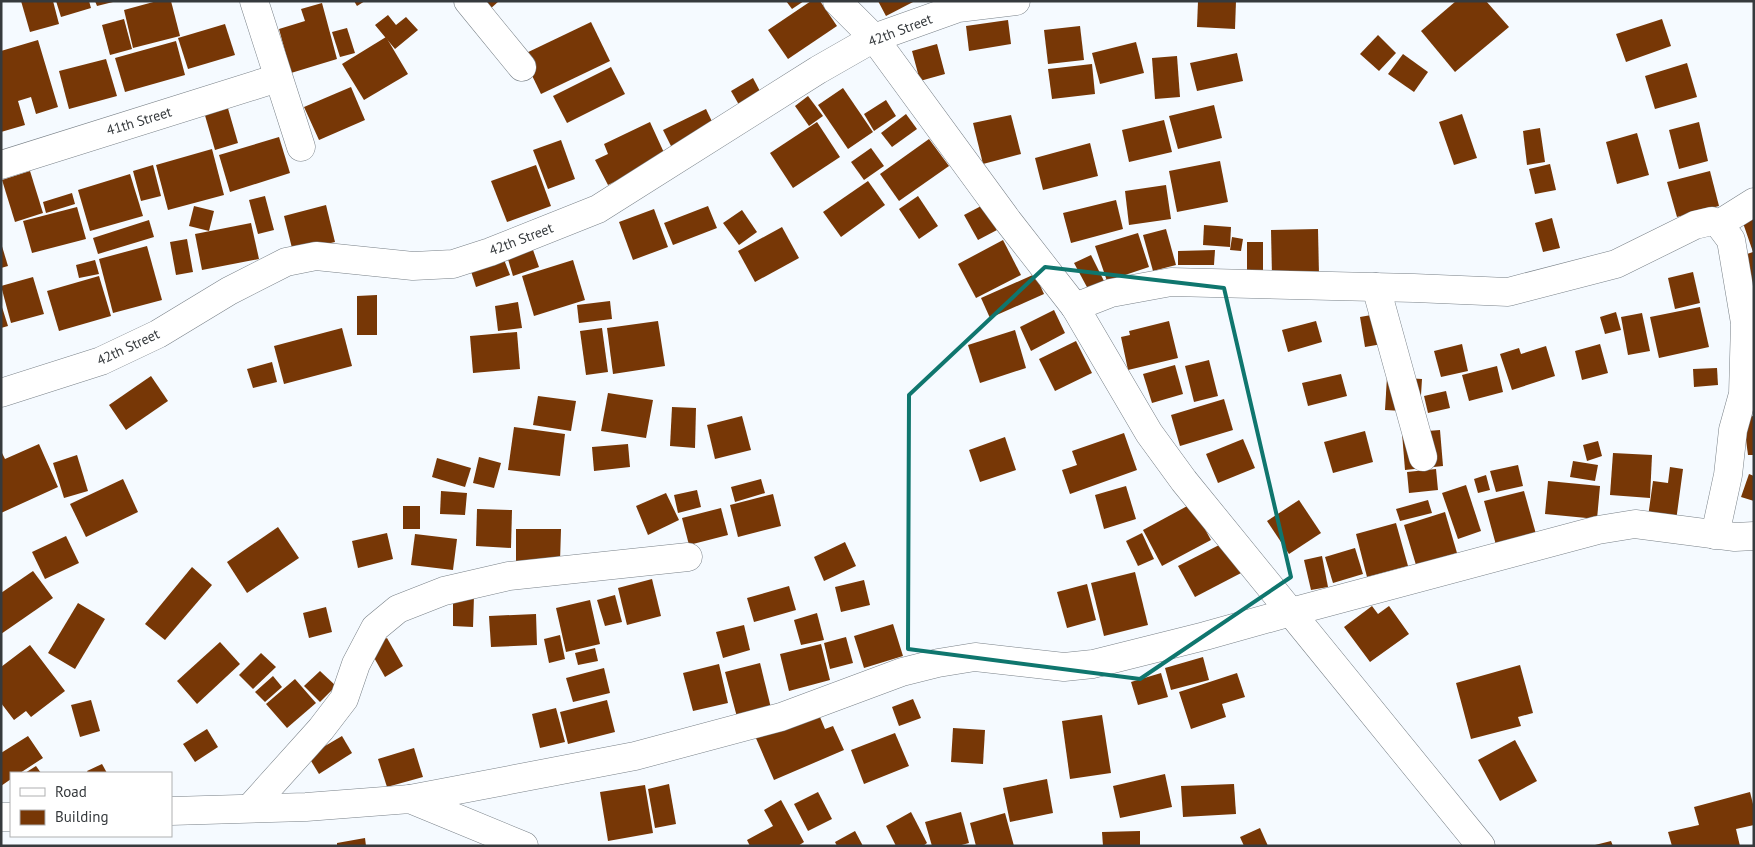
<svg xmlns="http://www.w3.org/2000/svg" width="1755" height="847" font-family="'PT Sans',sans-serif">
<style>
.building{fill:#773706}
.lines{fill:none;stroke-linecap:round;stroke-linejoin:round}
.minor-casing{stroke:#798188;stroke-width:29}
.minor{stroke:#fff;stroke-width:28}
.marked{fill:none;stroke:#0f766e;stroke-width:4;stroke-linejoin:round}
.labels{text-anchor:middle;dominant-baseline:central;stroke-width:5;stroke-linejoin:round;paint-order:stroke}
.street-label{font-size:14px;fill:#363a3d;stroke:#fff}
</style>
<rect width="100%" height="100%" fill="#f5faff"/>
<g class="building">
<path d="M21,1H53L59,24L30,32Z"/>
<path d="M56,1H89L91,8L61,17Z"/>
<path d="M95,1H113V2L97,6Z"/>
<path d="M157,1H171L180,36L133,48L124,10Z"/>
<path d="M354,1H365L357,6Z"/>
<path d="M482,1H499L489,10Z"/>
<path d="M786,1H804L792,9Z"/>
<path d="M811,1H820L837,26L788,59L768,30Z"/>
<path d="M878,1H915L886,16Z"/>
<path d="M1198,1H1236L1235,29L1197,27Z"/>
<path d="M1456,1H1486L1509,27L1455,72L1421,31Z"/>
<path d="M322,3L337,59L291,73L279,29L305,21L301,9Z"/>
<path d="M388,15L396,25L406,17L418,30L395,49L375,25Z"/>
<path d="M124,19L132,49L110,55L102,25Z"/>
<path d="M1662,19L1671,46L1626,62L1616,34Z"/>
<path d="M1008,20L1011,44L969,51L966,26Z"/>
<path d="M591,22L610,61L541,94L522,55Z"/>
<path d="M225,24L235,55L188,69L178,38Z"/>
<path d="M1080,26L1084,60L1048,64L1044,30Z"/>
<path d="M347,28L355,53L340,57L332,32Z"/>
<path d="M1378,35L1396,53L1379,71L1360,54Z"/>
<path d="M386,37L408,74L364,100L342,64Z"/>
<path d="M38,40L58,107L36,114L31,97L18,101L25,125L1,132V51Z"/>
<path d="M176,41L185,75L125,92L115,58Z"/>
<path d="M1136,42L1144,73L1100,84L1092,53Z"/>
<path d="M937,44L945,74L920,81L912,51Z"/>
<path d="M1237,53L1243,81L1197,91L1190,63Z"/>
<path d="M1403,54L1428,72L1414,92L1388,74Z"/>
<path d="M1177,56L1180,97L1155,99L1152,58Z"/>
<path d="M106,59L117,96L69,109L59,71Z"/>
<path d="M1687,63L1697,97L1655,109L1645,76Z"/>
<path d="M1092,64L1095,94L1052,99L1048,69Z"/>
<path d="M611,67L625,94L567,123L553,96Z"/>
<path d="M753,78L763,97L742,110L731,91Z"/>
<path d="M351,87L365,120L319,140L304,107Z"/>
<path d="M843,88L873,132L848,149L818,105Z"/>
<path d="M808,96L823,116L809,126L795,106Z"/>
<path d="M886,100L896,116L874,131L864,114Z"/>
<path d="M227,105L238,143L215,150L204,112Z"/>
<path d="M1214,105L1222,138L1178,149L1169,116Z"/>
<path d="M706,109L717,132L674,152L663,130Z"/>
<path d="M906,114L917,129L892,147L881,133Z"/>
<path d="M1462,114L1477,158L1454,165L1439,122Z"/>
<path d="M1011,115L1021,154L983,164L973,123Z"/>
<path d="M1164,120L1172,152L1129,162L1122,130Z"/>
<path d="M650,122L666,157L608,185L595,160L608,154L604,144Z"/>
<path d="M817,122L840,157L793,188L770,153Z"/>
<path d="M1699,122L1708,161L1679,169L1669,130Z"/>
<path d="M1540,128L1545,162L1527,165L1523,131Z"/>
<path d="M1637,133L1649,175L1617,184L1606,142Z"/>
<path d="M279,137L290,173L230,192L219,155Z"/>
<path d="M929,139L949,166L899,201L880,174Z"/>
<path d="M561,140L575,179L548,189L533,150Z"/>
<path d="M1090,143L1098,176L1043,190L1035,158Z"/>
<path d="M871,148L884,166L864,180L851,162Z"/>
<path d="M212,149L224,195L168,210L156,165Z"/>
<path d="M1220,161L1228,202L1177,212L1169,171Z"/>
<path d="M1550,164L1556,190L1535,194L1529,169Z"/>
<path d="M153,165L161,196L141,201L133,171Z"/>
<path d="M536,165L551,206L507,222L491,181Z"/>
<path d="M30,171L43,213L15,222L2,180Z"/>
<path d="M1710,171L1719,206L1677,217L1667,182Z"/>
<path d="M130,174L143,216L90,231L78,190Z"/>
<path d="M868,181L885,205L841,237L823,212Z"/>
<path d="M1166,185L1171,219L1129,225L1125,191Z"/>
<path d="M72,193L75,204L46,213L43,202Z"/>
<path d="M265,196L274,230L258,234L249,200Z"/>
<path d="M918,196L938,226L919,239L899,209Z"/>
<path d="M1116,200L1123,229L1071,243L1063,213Z"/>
<path d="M326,205L335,242L293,252L284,216Z"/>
<path d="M983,205L997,230L978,240L964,215Z"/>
<path d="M194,206L214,211L209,231L189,226Z"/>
<path d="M708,206L717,228L673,245L664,223Z"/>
<path d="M77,207L86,239L32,253L23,221Z"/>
<path d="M654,209L668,247L633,260L619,222Z"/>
<path d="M742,210L757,232L739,245L723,223Z"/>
<path d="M1552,218L1560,248L1543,252L1535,223Z"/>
<path d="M1754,219V284L1752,285L1744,255L1753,252L1743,223Z"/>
<path d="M149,220L154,237L98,254L93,238Z"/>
<path d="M251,223L259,259L202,270L195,234Z"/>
<path d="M1204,225L1231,227L1230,247L1203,245Z"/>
<path d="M782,227L799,258L755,282L738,251Z"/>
<path d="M1166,229L1176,265L1153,271L1143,235Z"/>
<path d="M1318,229L1319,275L1272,276L1271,230Z"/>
<path d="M1138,233L1149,267L1107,281L1095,246Z"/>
<path d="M1232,237L1243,239L1241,251L1230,250Z"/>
<path d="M187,239L193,272L176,275L170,242Z"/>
<path d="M1003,240L1021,275L976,298L958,264Z"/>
<rect x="1247" y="242" width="16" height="30"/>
<path d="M1,243L8,266L1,268Z"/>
<path d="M147,246L162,300L113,313L99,259Z"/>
<path d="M532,247L539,267L513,276L507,256Z"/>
<path d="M1215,250L1214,265H1178V251Z"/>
<path d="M1091,255L1104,281L1088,289L1074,263Z"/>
<path d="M503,257L510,275L476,287L470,268Z"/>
<path d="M95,260L99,274L79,278L76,265Z"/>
<path d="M573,260L585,300L534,316L522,276Z"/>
<path d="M1693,272L1700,303L1675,309L1668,278Z"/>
<path d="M1035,274L1044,294L990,318L981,298Z"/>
<path d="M99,276L111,316L59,331L47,291Z"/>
<path d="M33,277L44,314L11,323L1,286Z"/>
<path d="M377,295V335H357V296Z"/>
<path d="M610,301L612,319L579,323L577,305Z"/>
<path d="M518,302L522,328L498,331L495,306Z"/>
<path d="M1,304L8,326L1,328Z"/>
<path d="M1700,307L1709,347L1659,358L1650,317Z"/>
<path d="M1054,310L1065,333L1031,351L1020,327Z"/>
<path d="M1394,311L1399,341L1365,347L1360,317Z"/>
<path d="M1616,312L1621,330L1605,334L1600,317Z"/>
<path d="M1642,313L1650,351L1628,355L1621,317Z"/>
<path d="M658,321L665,366L613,374L607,328Z"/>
<path d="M1169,321L1178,358L1128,370L1121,337L1130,335L1129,331Z"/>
<path d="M1316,321L1322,342L1288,352L1282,330Z"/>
<path d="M342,328L352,366L284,384L274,346Z"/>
<path d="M602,328L608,372L586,375L580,331Z"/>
<path d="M1015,330L1026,368L980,383L968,345Z"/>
<path d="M517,332L520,369L473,373L470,336Z"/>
<path d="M1076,341L1092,373L1055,391L1039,359Z"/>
<path d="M1462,344L1468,371L1441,377L1434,351Z"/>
<path d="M1600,344L1608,373L1582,380L1575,351Z"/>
<path d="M1546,346L1555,376L1512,390L1500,354L1519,348L1521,354Z"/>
<path d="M1209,360L1218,396L1194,402L1185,366Z"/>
<path d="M272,362L277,382L253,388L247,369Z"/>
<path d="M1175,365L1183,394L1152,403L1143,374Z"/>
<path d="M1497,366L1503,392L1469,401L1462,375Z"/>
<path d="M1717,368L1718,385L1694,387L1693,369Z"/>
<path d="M1341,374L1347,396L1308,406L1302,383Z"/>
<path d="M151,376L168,401L126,430L109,405Z"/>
<path d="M1387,377L1422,379L1420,412L1385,410Z"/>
<path d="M1446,391L1450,408L1428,413L1424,396Z"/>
<path d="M608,393L653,400L646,438L601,431Z"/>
<path d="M538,396L576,401L571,431L533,425Z"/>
<path d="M1224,399L1233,430L1180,446L1171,415Z"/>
<path d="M672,407L696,408L695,448L670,446Z"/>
<path d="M742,416L751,450L715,459L707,425Z"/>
<path d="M1754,416V455H1748L1743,417Z"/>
<path d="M514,427L565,434L560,476L508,470Z"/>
<path d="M1440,430L1443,466L1405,470L1402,433Z"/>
<path d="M1365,431L1373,462L1333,473L1324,442Z"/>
<path d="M1124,433L1137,470L1070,494L1062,470L1077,465L1072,451Z"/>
<path d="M1005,437L1016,470L980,482L969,450Z"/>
<path d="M1243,439L1255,468L1218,483L1206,454Z"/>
<path d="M1598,441L1602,456L1587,461L1583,445Z"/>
<path d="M39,444L58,487L1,513V451L5,459Z"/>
<path d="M628,444L630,467L594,471L592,447Z"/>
<path d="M1613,453L1652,455L1650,498L1610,495Z"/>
<path d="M77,455L88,491L64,498L53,463Z"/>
<path d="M479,457L501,463L494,488L473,483Z"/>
<path d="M437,458L471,468L465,487L432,477Z"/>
<path d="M1573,461L1598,465L1595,481L1570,477Z"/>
<path d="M1518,465L1523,486L1496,492L1490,471Z"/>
<path d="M1670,467L1683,469L1676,521L1648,517L1653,481L1668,483Z"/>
<path d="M1436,469L1438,490L1409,493L1407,472Z"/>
<path d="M1749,474L1754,476V501L1741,497Z"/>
<path d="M1486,475L1490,490L1478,493L1474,479Z"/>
<path d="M123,479L138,512L86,537L70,504Z"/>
<path d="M761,479L765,493L735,502L731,487Z"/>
<path d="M1548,481L1600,486L1597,519L1545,514Z"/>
<path d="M1466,485L1481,531L1458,539L1442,493Z"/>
<path d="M1126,486L1136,519L1104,529L1095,495Z"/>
<path d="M697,490L701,507L678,513L674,495Z"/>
<path d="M441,491L467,493L465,515L440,514Z"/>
<path d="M1524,491L1536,534L1496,545L1484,501Z"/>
<path d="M666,493L679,520L648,535L636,506Z"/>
<path d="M773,494L781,526L738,537L730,505Z"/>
<path d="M1299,500L1321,533L1289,554L1267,521Z"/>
<path d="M1428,500L1432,513L1400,521L1396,509Z"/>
<path d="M1191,504L1211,540L1162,566L1143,530Z"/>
<rect x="403" y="506" width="17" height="23"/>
<path d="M721,508L728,535L689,545L682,518Z"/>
<path d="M477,509L512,510L511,548L476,546Z"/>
<path d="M1445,512L1457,553L1416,565L1404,525Z"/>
<path d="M1396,523L1408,566L1367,577L1356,534Z"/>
<path d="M278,527L299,558L247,593L227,562Z"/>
<path d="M516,529H561L560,562L516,561Z"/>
<path d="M387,533L393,559L358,568L352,541Z"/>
<path d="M1142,533L1154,559L1138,566L1126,541Z"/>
<path d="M415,534L457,539L453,570L411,565Z"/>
<path d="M66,536L79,563L45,579L32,552Z"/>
<path d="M1227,541L1243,572L1195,597L1178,566Z"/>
<path d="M845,542L856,566L824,581L814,557Z"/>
<path d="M1355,548L1363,574L1333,583L1325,557Z"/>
<path d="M1322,556L1328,587L1311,590L1304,560Z"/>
<path d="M192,567L212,585L165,640L145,624Z"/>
<path d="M33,571L53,598L1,634V593Z"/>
<path d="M1135,572L1148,625L1104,636L1091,583Z"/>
<path d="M652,579L661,616L627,625L618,588Z"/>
<path d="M864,580L870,605L841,612L835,587Z"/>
<path d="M1087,584L1096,620L1067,628L1057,592Z"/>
<path d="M789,586L796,610L754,622L747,598Z"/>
<path d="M453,595H474L473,627L453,626Z"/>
<path d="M615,595L622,622L605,626L597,600Z"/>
<path d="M590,600L600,644L566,652L556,608Z"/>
<path d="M78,603L105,619L75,669L48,653Z"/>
<path d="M1372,606L1378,614L1389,606L1409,634L1370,662L1344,627Z"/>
<path d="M326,607L332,632L309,638L303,613Z"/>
<path d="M817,613L824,640L801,645L794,620Z"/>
<path d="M536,614L537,645L491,647L489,616Z"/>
<path d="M893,624L903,656L864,668L854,636Z"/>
<path d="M744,625L750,650L723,658L716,632Z"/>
<path d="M560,635L565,659L549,663L544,639Z"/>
<path d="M846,637L853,663L830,669L824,643Z"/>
<path d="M387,638L403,666L385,677L368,647Z"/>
<path d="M220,642L240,664L197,704L177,681Z"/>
<path d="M821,644L830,680L789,691L780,654Z"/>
<path d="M30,645L65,691L31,717L26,711L14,720L1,703V667Z"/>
<path d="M595,648L598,661L578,665L575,653Z"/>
<path d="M261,653L276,667L253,689L239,675Z"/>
<path d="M1203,657L1209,680L1171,690L1165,668Z"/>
<path d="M760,663L771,708L737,717L725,672Z"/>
<path d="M719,664L728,703L693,711L683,673Z"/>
<path d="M1520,665L1533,713L1518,717L1521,726L1471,739L1456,683Z"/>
<path d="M604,668L610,693L573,702L566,678Z"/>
<path d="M320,671L336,686L320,702L304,686Z"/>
<path d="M1161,673L1168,697L1138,705L1131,682Z"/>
<path d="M1237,673L1245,697L1222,704L1226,717L1191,729L1179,692Z"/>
<path d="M273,676L282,687L265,702L255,692Z"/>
<path d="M295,679L316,703L287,728L266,704Z"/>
<path d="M913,699L921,718L899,726L892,707Z"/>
<path d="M91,700L100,731L80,737L71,705Z"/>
<path d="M607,700L615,732L568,744L560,712Z"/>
<path d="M556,708L565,742L540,748L532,714Z"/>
<path d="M817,710L825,729L833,726L844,750L774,780L755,736Z"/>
<path d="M1102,715L1111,773L1070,779L1062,721Z"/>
<path d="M953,728L985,730L983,764L951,762Z"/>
<path d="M207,729L218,747L195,762L183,744Z"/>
<path d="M895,733L909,766L864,784L851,750Z"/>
<path d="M28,736L43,758L20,773H11V779L1,786V753Z"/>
<path d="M342,736L352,753L319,774L308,756Z"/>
<path d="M1515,740L1537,781L1500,801L1478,760Z"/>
<path d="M414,748L423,777L387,787L378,759Z"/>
<path d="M102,764L107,773H88L87,771Z"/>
<path d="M36,766L41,773H25Z"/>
<path d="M1165,774L1172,807L1120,818L1113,786Z"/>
<path d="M1047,779L1053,813L1010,822L1003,788Z"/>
<path d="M669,784L676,824L655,828L648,789Z"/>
<path d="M1234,784L1236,814L1183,817L1181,786Z"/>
<path d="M645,785L653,833L608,841L600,792Z"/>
<path d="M818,792L832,819L808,831L794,804Z"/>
<path d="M1750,792L1754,808V825L1736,829L1740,846H1672L1668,832L1699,825L1694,807Z"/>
<path d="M781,800L804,842L798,846H750L747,840L773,826L764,810Z"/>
<path d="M911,812L927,843L923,846H896L886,826Z"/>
<path d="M961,812L969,843L958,846H932L925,822Z"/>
<path d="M1005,813L1014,846H976L970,823Z"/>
<path d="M1260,828L1268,846H1244L1240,837Z"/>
<path d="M855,831L863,846H837L835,842Z"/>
<path d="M1140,831V846H1103L1102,832Z"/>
<path d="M365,838L366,846H337V843Z"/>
<path d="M1611,841L1613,846H1595V845Z"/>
</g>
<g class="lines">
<defs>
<g id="minor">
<path d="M254,1L301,147"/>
<path d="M468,1L522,67"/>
<path d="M837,1L874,38L1008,221L1075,307L1149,433L1184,481L1481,846"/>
<path d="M1,165L278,78"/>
<path d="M1719,224L1754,202"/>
<path d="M1376,287L1423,457"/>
<path d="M1075,307L1111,293L1171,282L1414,288L1508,292L1616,264L1695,225L1712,221L1719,224L1731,240L1745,323L1743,394L1733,430L1728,475L1715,535"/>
<path d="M1,393L101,361L158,334L229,291L286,262L316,256L413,266L453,264L490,252L598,209L818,70L874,38L958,8L1016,1"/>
<path d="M410,799L635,756L781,717L902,672L938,663L975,657L1064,667L1093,664L1205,636L1291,612L1598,530L1635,524L1735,537L1754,536"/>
<path d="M250,808L321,729L344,699L356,664L375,628L398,609L444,591L509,576L688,557"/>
<path d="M171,811L306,807L410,799L524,846"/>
<path d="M1,817H11"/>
</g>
</defs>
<use href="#minor" class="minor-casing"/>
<use href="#minor" class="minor"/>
</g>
<path class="marked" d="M1045,267L1224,288L1291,577L1140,679L908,649L909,395Z"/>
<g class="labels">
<g class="street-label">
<text transform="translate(900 30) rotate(-21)">42th Street</text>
<text transform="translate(139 121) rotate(-17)">41th Street</text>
<text transform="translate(521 239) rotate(-21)">42th Street</text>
<text transform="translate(128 347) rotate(-25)">42th Street</text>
</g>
</g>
<rect width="1755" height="847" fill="none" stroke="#363a3d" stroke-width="5"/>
<rect x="10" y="772" width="162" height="65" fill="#ffffff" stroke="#afb0b1"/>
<rect x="20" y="788" width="25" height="8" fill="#ffffff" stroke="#afb0b1"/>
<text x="55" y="797" font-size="15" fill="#363a3d">Road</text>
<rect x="20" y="810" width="25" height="15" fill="#773706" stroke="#afb0b1"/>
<text x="55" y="822" font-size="15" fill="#363a3d">Building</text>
</svg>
